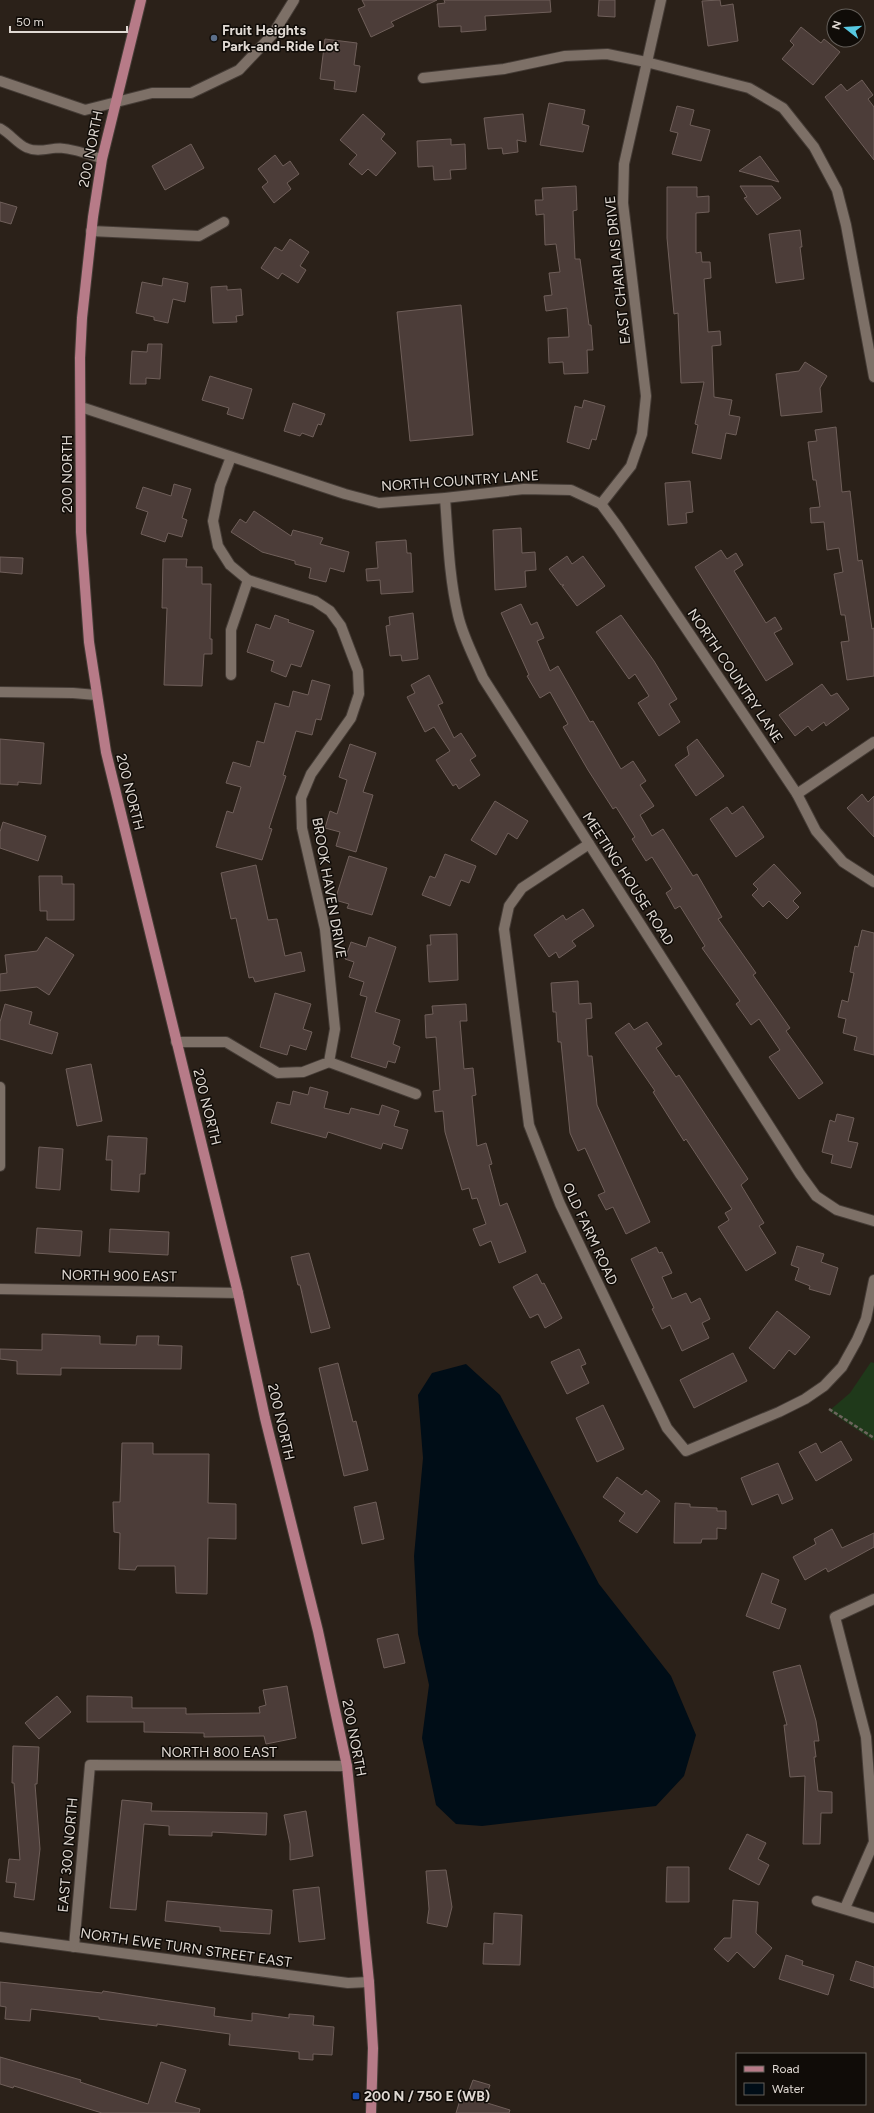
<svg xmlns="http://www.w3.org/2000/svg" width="874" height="2113" font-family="Figtree,sans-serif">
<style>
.green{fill:#1f391a}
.water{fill:#000d17}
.building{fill:#4c3d39;stroke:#6f5f5a}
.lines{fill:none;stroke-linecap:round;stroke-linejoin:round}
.service-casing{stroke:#453c36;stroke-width:11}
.minor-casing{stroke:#453c36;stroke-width:12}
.tertiary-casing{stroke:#453c36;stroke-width:12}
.primary-casing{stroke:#453c36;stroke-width:12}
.path{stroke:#6d645d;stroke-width:2.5;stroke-dasharray:4 2;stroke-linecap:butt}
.service{stroke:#7d7067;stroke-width:9}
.minor{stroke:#7d7067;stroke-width:10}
.tertiary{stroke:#7d7067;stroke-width:10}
.primary{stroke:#b77b88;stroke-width:10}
.service-dot{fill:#5c6f8a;stroke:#100c08;stroke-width:1.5}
.transit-dot{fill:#1a4fb4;stroke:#100c08;stroke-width:1.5}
.labels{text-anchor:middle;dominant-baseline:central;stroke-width:3;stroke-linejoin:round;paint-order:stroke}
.poi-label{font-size:14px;font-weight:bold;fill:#e0d9d3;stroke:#100c08;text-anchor:start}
.street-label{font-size:14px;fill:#e0d9d3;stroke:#100c08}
</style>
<rect width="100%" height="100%" fill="#2b2119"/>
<path class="green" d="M871,1362L874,1363V1441L829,1411L850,1393Z"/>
<path class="water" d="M466,1364L500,1395L599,1584L671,1676L696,1735L684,1776L656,1806L482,1826L456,1824L436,1805L422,1738L429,1685L418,1634L414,1556L423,1458L418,1395L432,1373Z"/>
<g class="building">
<path d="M362,0H437L391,22L394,26L371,37L358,9L365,6Z"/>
<path d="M444,0H550L551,12L485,16L486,30L461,32V26L439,27L437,4L445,3Z"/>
<path d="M599,0H615V17L598,16Z"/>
<path d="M720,0L721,6L733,4L738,41L708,46L702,1Z"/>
<path d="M801,27L821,43L824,39L840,52L813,85L782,59L794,45L790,41Z"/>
<path d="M325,39L357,43L354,65L360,66L356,92L334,89L335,81L320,79Z"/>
<path d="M862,80L873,95L868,99L874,107V160L825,97L841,84L847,91Z"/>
<path d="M549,103L585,110L582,124L589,126L583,152L540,145Z"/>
<path d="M677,106L694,110L690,125L710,130L701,161L672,154L678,133L670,131Z"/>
<path d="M363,114L385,134L381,139L396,153L376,176L368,169L362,175L349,164L357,155L340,140Z"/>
<path d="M523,114L526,142L517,140L518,152L503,154L502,148L488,149L484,118Z"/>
<path d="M451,139V145L465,144L466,169L450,170L451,179L434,180L433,166L418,167L417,141Z"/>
<path d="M191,144L204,168L165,190L152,166Z"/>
<path d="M275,155L283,166L290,161L299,174L287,183L291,189L274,203L262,187L268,182L258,169Z"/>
<path d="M760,156L779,182L739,171Z"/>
<path d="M576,186L577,210L573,211L575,259H580L589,325H591L593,350H587L588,373L564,374L563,362L549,363L548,338L569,337L567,308L546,311L544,296L552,295L549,273L560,272L556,244L545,245L544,214L536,215L535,200H543L542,188Z"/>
<path d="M740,186H772L781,198L757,215L744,198L747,197Z"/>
<path d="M667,187H697V197L709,196V212L696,213V253L701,252L702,262H710L711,278L704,279L708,332L720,331L721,345L712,346L714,397L732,400L729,415L740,417L736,435L726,433L721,459L692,453L698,425L695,424L704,382L681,383L678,313L674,314L667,238Z"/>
<path d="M0,202L17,207L11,224L0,221Z"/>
<path d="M800,230L802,247H800L804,279L776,283L769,234Z"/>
<path d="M290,239L309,252L300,266L306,270L298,283L282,273L278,279L261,268L275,247L282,251Z"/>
<path d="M163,278L188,283L185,302L173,299L168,323L154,320V317L136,313L142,282L162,286Z"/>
<path d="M227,286V290L241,289L243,315L236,316L237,322L213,323L211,287Z"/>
<path d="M461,305L473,435L410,441L397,312Z"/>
<path d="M148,344H162L160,379L146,378V384H130L132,351L147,352Z"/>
<path d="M805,362L827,376L820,388L822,412L781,416L776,374L799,371Z"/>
<path d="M210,376L252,389L243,419L227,414L229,408L202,400Z"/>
<path d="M584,400L605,406L596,440L592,439L589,449L567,442L575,406L582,408Z"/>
<path d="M293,403L325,414L321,425L318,424L313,437L302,433L300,436L284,431Z"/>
<path d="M836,427L842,492L850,491L858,561L862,560L872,629L874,628V676L847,680L841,642L849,641L845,615H841L834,574L843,572L839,548L827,550L824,522L811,523L810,508L820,507L816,480H813L808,442L817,441L815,430Z"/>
<path d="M690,481L693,512L686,513L687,523L668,525L665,483Z"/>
<path d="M174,484L191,489L182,518L187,520L182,537L168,533L165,542L141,534L148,512L136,508L143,487L171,496Z"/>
<path d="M254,511L291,536L293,530L323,538L320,544L349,552L344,572L330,568L326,582L309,578L311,568L295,564V561L262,552L231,532L240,519L246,523Z"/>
<path d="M521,528L522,553L535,552L536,570L525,571L526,587L495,590L493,530Z"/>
<path d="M406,540L407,553H411L413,592L381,594L380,580L367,581L366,569L378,568L376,542Z"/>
<path d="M721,550L727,559L736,553L743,565L734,571L766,623L775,617L782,629L774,633L793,664L766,681L695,567Z"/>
<path d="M567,556L572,564L583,556L605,586L577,606L562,586L564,585H561L549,569Z"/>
<path d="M0,557L23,558L22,574L0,572Z"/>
<path d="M163,559H187L186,567H202V584H211L210,639H212V654H204L202,686L164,685L167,608H162Z"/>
<path d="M521,604L531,625L537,622L544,638L537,641L550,671L558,666L590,722L593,721L621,769L633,761L646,781L640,785L654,806L640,815L652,836L663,829L693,876L697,874L722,917L718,919L756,973L753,975L790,1028L786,1031L823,1083L799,1099L769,1057L780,1050L759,1019L751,1025L736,1004L740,1001L702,948L705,946L680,906L675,909L666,893L672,889L652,857L646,861L632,839L635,837L616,807L613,809L588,770L563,727L568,724L550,692L540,698L527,676L529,675L501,613Z"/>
<path d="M413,613L418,659L402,661L401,655L390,656L386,626L390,625L389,617Z"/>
<path d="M275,615L289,620L288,622L314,631L301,667L291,664L286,677L271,671L274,661L247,652L256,624L270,629Z"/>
<path d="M621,615L654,661L677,699L669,704L680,722L659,736L638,703L649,696L635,674L629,679L596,632Z"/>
<path d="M429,675L443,703L438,705L454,738L461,733L476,756L470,760L480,775L459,789L456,784L453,786L436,760L450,751L434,727L425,732L407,697L415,693L411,685Z"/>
<path d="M312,680L330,685L321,720L316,719L312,735L296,731L283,775L286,776L269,828L272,829L262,860L216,847L227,811L233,813L241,787L226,783L233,762L250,767L257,741L264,743L275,703L289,707L293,691L308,695Z"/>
<path d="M822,684L831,696L837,693L849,709L826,726L824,722L812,731L808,726L795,736L779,715Z"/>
<path d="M0,739L44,743L41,784L18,782V785L0,784Z"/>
<path d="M697,739L724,776L696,796L675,765L689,755L687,747Z"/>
<path d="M350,744L376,753L363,792L373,795L356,852L336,846L340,832L325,828L330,811L337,814L347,780L339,777Z"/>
<path d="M862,794L868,802L874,796V837L847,808Z"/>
<path d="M495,801L528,821L517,839L508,833L496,855L471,840Z"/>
<path d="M743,806L764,837L736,857L710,819L727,807L732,814Z"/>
<path d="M3,822L46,836L38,861L0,848V832Z"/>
<path d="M445,854L476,866L469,883L461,880L450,906L422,895L430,876L435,878Z"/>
<path d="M349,856L387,868L372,915L347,908L349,904L335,900Z"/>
<path d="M774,864L801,893L793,901L799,907L787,919L769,901L763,907L752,895L758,889L753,884Z"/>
<path d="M256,865L268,920L277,919L285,956L301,952L305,971L255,982L253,977L249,978L236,918L231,919L221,873Z"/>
<path d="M39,876H62V884H74V920H47V911H40Z"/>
<path d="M583,909L594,926L572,941L576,946L559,958L556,952L549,957L534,935L563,915L566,920Z"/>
<path d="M862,930L874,933V1055L854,1050L857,1037L843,1033L846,1019L838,1017L842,1000L848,1002L854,973L850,972L855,946L858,947Z"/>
<path d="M457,934L458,980L429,982L427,945H431L430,935Z"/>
<path d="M46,937L74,955L49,995L37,987L0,991V974L7,973L5,955L37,951Z"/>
<path d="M369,937L396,947L375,1012L400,1020L393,1044L400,1047L395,1063L388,1061L386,1068L351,1057L367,997L360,995L364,982L349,977L354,962L345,959L351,942L366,947Z"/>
<path d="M578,981L579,1004L591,1003L592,1018L586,1019L588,1056H592L597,1105L650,1222L626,1234L613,1207L606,1210L598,1195L605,1192L585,1148L578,1151L570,1133L561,1042H558L556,1012H553L551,983Z"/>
<path d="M275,993L311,1004L303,1029L312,1032L306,1050L290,1045L287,1055L260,1047Z"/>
<path d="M5,1004L32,1012L29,1024L58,1033L52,1054L0,1039V1022Z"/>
<path d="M466,1004L467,1021H460L464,1069L473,1068L476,1095L472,1096L477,1146L486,1143L492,1164L489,1165L500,1206L507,1203L526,1252L499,1263L491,1241L480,1246L473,1229L486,1224L477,1198L472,1199L469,1188L462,1190L445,1132L443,1111L435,1112L433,1091L440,1090L436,1037L426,1038L425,1015L433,1014L432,1006Z"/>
<path d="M647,1022L662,1044L656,1048L676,1077L679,1075L748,1179L741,1185L764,1223L759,1226L776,1253L746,1271L718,1227L729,1220L725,1213L732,1209L686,1139L684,1141L653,1092L655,1091L615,1033L629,1023L634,1030Z"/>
<path d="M91,1064L102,1121L77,1126L66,1069Z"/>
<path d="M310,1087L328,1092L324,1108L349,1114L351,1108L379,1115L382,1105L399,1111L394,1126L408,1130L402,1149L383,1143L381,1149L328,1132L326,1138L271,1123L277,1102L290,1105L293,1091L308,1095Z"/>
<path d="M837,1114L854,1118L848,1141L858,1143L851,1168L831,1163L833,1155L822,1152L830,1120L835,1122Z"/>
<path d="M108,1136L147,1138L145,1174H140L139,1192L111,1190L112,1160H106Z"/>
<path d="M39,1147L63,1149L60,1190L36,1188Z"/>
<path d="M37,1228L82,1231L80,1256L35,1253Z"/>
<path d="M110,1229L169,1232L168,1255L109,1252Z"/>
<path d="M797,1246L824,1254L821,1262L838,1268L830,1295L809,1289L810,1286L795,1280L799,1268L791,1265Z"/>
<path d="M656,1247L659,1253L662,1252L672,1273L662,1277L672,1299L686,1293L691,1303L700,1298L710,1319L702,1323L709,1338L682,1351L670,1325L662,1329L652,1309L654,1308L631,1259Z"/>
<path d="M309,1253L330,1328L311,1333L300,1285H298L291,1257Z"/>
<path d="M537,1274L542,1284L544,1283L562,1318L545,1328L538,1314L530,1318L513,1287Z"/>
<path d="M777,1311L810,1337L795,1355L789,1350L774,1369L749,1348Z"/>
<path d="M42,1334L100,1336V1344L136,1345L137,1336H159L158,1345L182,1346L181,1369L61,1368V1375L17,1374V1361L0,1359V1349L42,1350Z"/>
<path d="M579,1349L586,1364L581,1366L589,1383L567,1394L551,1362Z"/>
<path d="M733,1353L747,1381L694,1408L680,1380Z"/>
<path d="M338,1363L353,1422L356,1421L368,1470L344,1476L319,1368Z"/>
<path d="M603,1405L624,1449L597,1462L576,1418Z"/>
<path d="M841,1441L852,1460L816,1481L799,1452L816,1443L821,1453Z"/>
<path d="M122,1443H153V1454H209L208,1503L236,1504V1539L208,1538L207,1594L176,1593L175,1566H137L135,1570L119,1569L120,1533L114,1532L113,1502H120Z"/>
<path d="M778,1463L793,1499L782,1504L778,1494L752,1505L741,1478Z"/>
<path d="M617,1477L642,1495L646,1490L660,1501L637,1533L619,1521L625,1513L603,1497Z"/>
<path d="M376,1502L384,1539L362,1544L354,1507Z"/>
<path d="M675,1503L690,1504V1507L717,1508V1511H726V1529L717,1528V1539H702L701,1543H674Z"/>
<path d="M832,1529L842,1548L874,1533V1547L828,1572L826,1568L805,1580L793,1557L816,1544L814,1539Z"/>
<path d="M762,1573L779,1580L771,1603L786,1609L779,1629L746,1616Z"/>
<path d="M398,1634L405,1663L384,1668L377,1639Z"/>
<path d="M800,1665L816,1721L819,1741H814L816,1757H814L818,1791L832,1792V1813H821L820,1844H803L805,1776L790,1777L784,1725H787L773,1672Z"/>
<path d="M287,1686L296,1738L266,1744L264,1736L204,1737V1733L144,1732V1722H87V1696L132,1697V1708H186V1714L260,1713L259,1707L266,1705L263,1690Z"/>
<path d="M57,1696L71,1712L39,1739L25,1723Z"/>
<path d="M13,1746L39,1747L37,1784H35L40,1849L34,1900L14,1897L16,1883L6,1882L9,1859L20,1860L14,1783H12Z"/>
<path d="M122,1800L152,1803L151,1811L267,1813L266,1835L212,1832V1836L169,1835V1826L144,1824L136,1910L110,1908Z"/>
<path d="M306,1811L313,1856L290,1860V1844L284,1815Z"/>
<path d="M747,1834L766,1843L758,1859L769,1865L759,1885L729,1869Z"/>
<path d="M667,1867H689V1902H666Z"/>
<path d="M446,1870L452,1907L447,1927L427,1923L429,1909L426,1871Z"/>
<path d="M319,1887L325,1939L299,1942L293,1890Z"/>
<path d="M733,1900L758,1902L756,1933L772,1948L754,1968L737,1952L728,1962L714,1949L724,1938H731Z"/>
<path d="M167,1901L272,1910L270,1934L220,1931V1927L165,1921Z"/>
<path d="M494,1913L522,1915L520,1965L483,1964L484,1943L493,1944Z"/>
<path d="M786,1955L803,1961L802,1965L834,1975L828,1995L779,1979Z"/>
<path d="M856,1961L874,1967V1988L850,1980Z"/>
<path d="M0,1982L102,1993L103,1991L215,2008L214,2016L252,2021V2013L289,2018V2014L314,2016L313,2025L334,2027L332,2055L313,2054V2060L299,2059V2052L229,2045L230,2034L157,2024V2026L99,2019V2017L31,2009L30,2021L5,2019L6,2007L0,2006Z"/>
<path d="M0,2057L81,2080L80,2082L148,2104L161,2062L186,2070L175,2102L200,2109L199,2113H102L14,2086L13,2088L0,2084Z"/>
<path d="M473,2080L490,2085L484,2102L510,2110L509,2113H456L461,2097L466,2099Z"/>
</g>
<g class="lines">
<defs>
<path id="service" d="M0,128C10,133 17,144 27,148C38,153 49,148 60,148C75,149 88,154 102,159"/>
<g id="minor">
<path d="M423,78L504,69L565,56L607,54L646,62L749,88L783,108L814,147L837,190L846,225L874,377"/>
<path d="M0,81L85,110L152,93H191L239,70L273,34L294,0"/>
<path d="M91,231L199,236L224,222"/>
<path d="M445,498C448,537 449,577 458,615C463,637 474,657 483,678L800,1174L816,1196L837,1210L874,1221"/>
<path d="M601,504L631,466L642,434L646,396L623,203L624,164L661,0"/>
<path d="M231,675V630L248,580"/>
<path d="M0,692L73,693L96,695"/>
<path d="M797,794L874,742"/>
<path d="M589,844L522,888L509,906L504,929L529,1125L560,1204L667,1428L686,1451L779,1412L805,1399L824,1386L842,1367L857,1340L866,1319L874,1280"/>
<path d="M176,1042H226L278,1073L303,1072L329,1062L335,1029L325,929L302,828L301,798L311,774L351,718L359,694L358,671L341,626L330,611L315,601L248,580L230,565L218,546L213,521L220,486L231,457"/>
<path d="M329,1062L416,1094"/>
<path d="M0,1087V1166"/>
<path d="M0,1289L238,1293"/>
<path d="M817,1901L874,1918"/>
<path d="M845,1908L874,1842L866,1737L835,1617L874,1599"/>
<path d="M0,1937L348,1983L369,1982"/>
<path d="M74,1947L90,1765L347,1766"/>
</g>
<path id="tertiary" d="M81,407L345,494L379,503L445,498L524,489L571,490L601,504L618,527L797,794L816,831L843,862L874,882"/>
<path id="primary" d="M141,0L102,159L93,217L82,318L80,358L81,532L89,642L106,752L238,1293L265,1418L318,1631L347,1766L369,1982L373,2048L371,2113"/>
</defs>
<use href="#service" class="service-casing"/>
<use href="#minor" class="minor-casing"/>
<use href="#tertiary" class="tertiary-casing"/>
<use href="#primary" class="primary-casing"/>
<path class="path" d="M829,1409L874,1438"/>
<use href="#service" class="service"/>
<use href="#minor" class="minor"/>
<use href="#tertiary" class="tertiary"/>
<use href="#primary" class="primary"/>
</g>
<circle class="service-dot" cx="214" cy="38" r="4"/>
<rect class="transit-dot" x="352" y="2092" width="8" height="8" rx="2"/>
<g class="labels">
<g class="poi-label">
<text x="222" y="30">Fruit Heights<tspan x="222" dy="16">Park-and-Ride Lot</tspan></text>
<text x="364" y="2096">200 N / 750 E (WB)</text>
</g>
<g class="street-label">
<text transform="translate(91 149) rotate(-79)">200 NORTH</text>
<text transform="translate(618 270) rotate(-96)">EAST CHARLAIS DRIVE</text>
<text transform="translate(67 474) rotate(-90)">200 NORTH</text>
<text transform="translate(460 481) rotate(-4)">NORTH COUNTRY LANE</text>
<text transform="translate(735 676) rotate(56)">NORTH COUNTRY LANE</text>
<text transform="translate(130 792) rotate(76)">200 NORTH</text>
<text transform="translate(628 879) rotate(57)">MEETING HOUSE ROAD</text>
<text transform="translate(329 888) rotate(80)">BROOK HAVEN DRIVE</text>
<text transform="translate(207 1107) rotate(76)">200 NORTH</text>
<text transform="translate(590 1234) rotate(65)">OLD FARM ROAD</text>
<text transform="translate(119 1276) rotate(1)">NORTH 900 EAST</text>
<text transform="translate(281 1422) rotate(77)">200 NORTH</text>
<text transform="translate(354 1738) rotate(79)">200 NORTH</text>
<text x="219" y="1752">NORTH 800 EAST</text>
<text transform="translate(68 1855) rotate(-85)">EAST 300 NORTH</text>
<text transform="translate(186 1948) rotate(8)">NORTH EWE TURN STREET EAST</text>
</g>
</g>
<rect x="736" y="2053" width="130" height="52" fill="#100c08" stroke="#635e59"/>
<rect x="744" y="2066" width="20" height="6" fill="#b77b88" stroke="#635e59"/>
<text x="772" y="2073" font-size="12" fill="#e0d9d3">Road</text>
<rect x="744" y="2083" width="20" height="12" fill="#000d17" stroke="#635e59"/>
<text x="772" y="2093" font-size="12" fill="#e0d9d3">Water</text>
<g transform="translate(846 28) rotate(287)"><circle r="19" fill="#100c08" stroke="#635e59"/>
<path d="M0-3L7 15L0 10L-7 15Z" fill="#57c9e2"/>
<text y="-6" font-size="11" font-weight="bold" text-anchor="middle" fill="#e0d9d3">N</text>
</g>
<path d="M10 26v6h117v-6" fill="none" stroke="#e0d9d3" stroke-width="2"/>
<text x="16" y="26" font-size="12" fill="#e0d9d3" stroke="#100c08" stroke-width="3" paint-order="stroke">50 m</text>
</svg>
